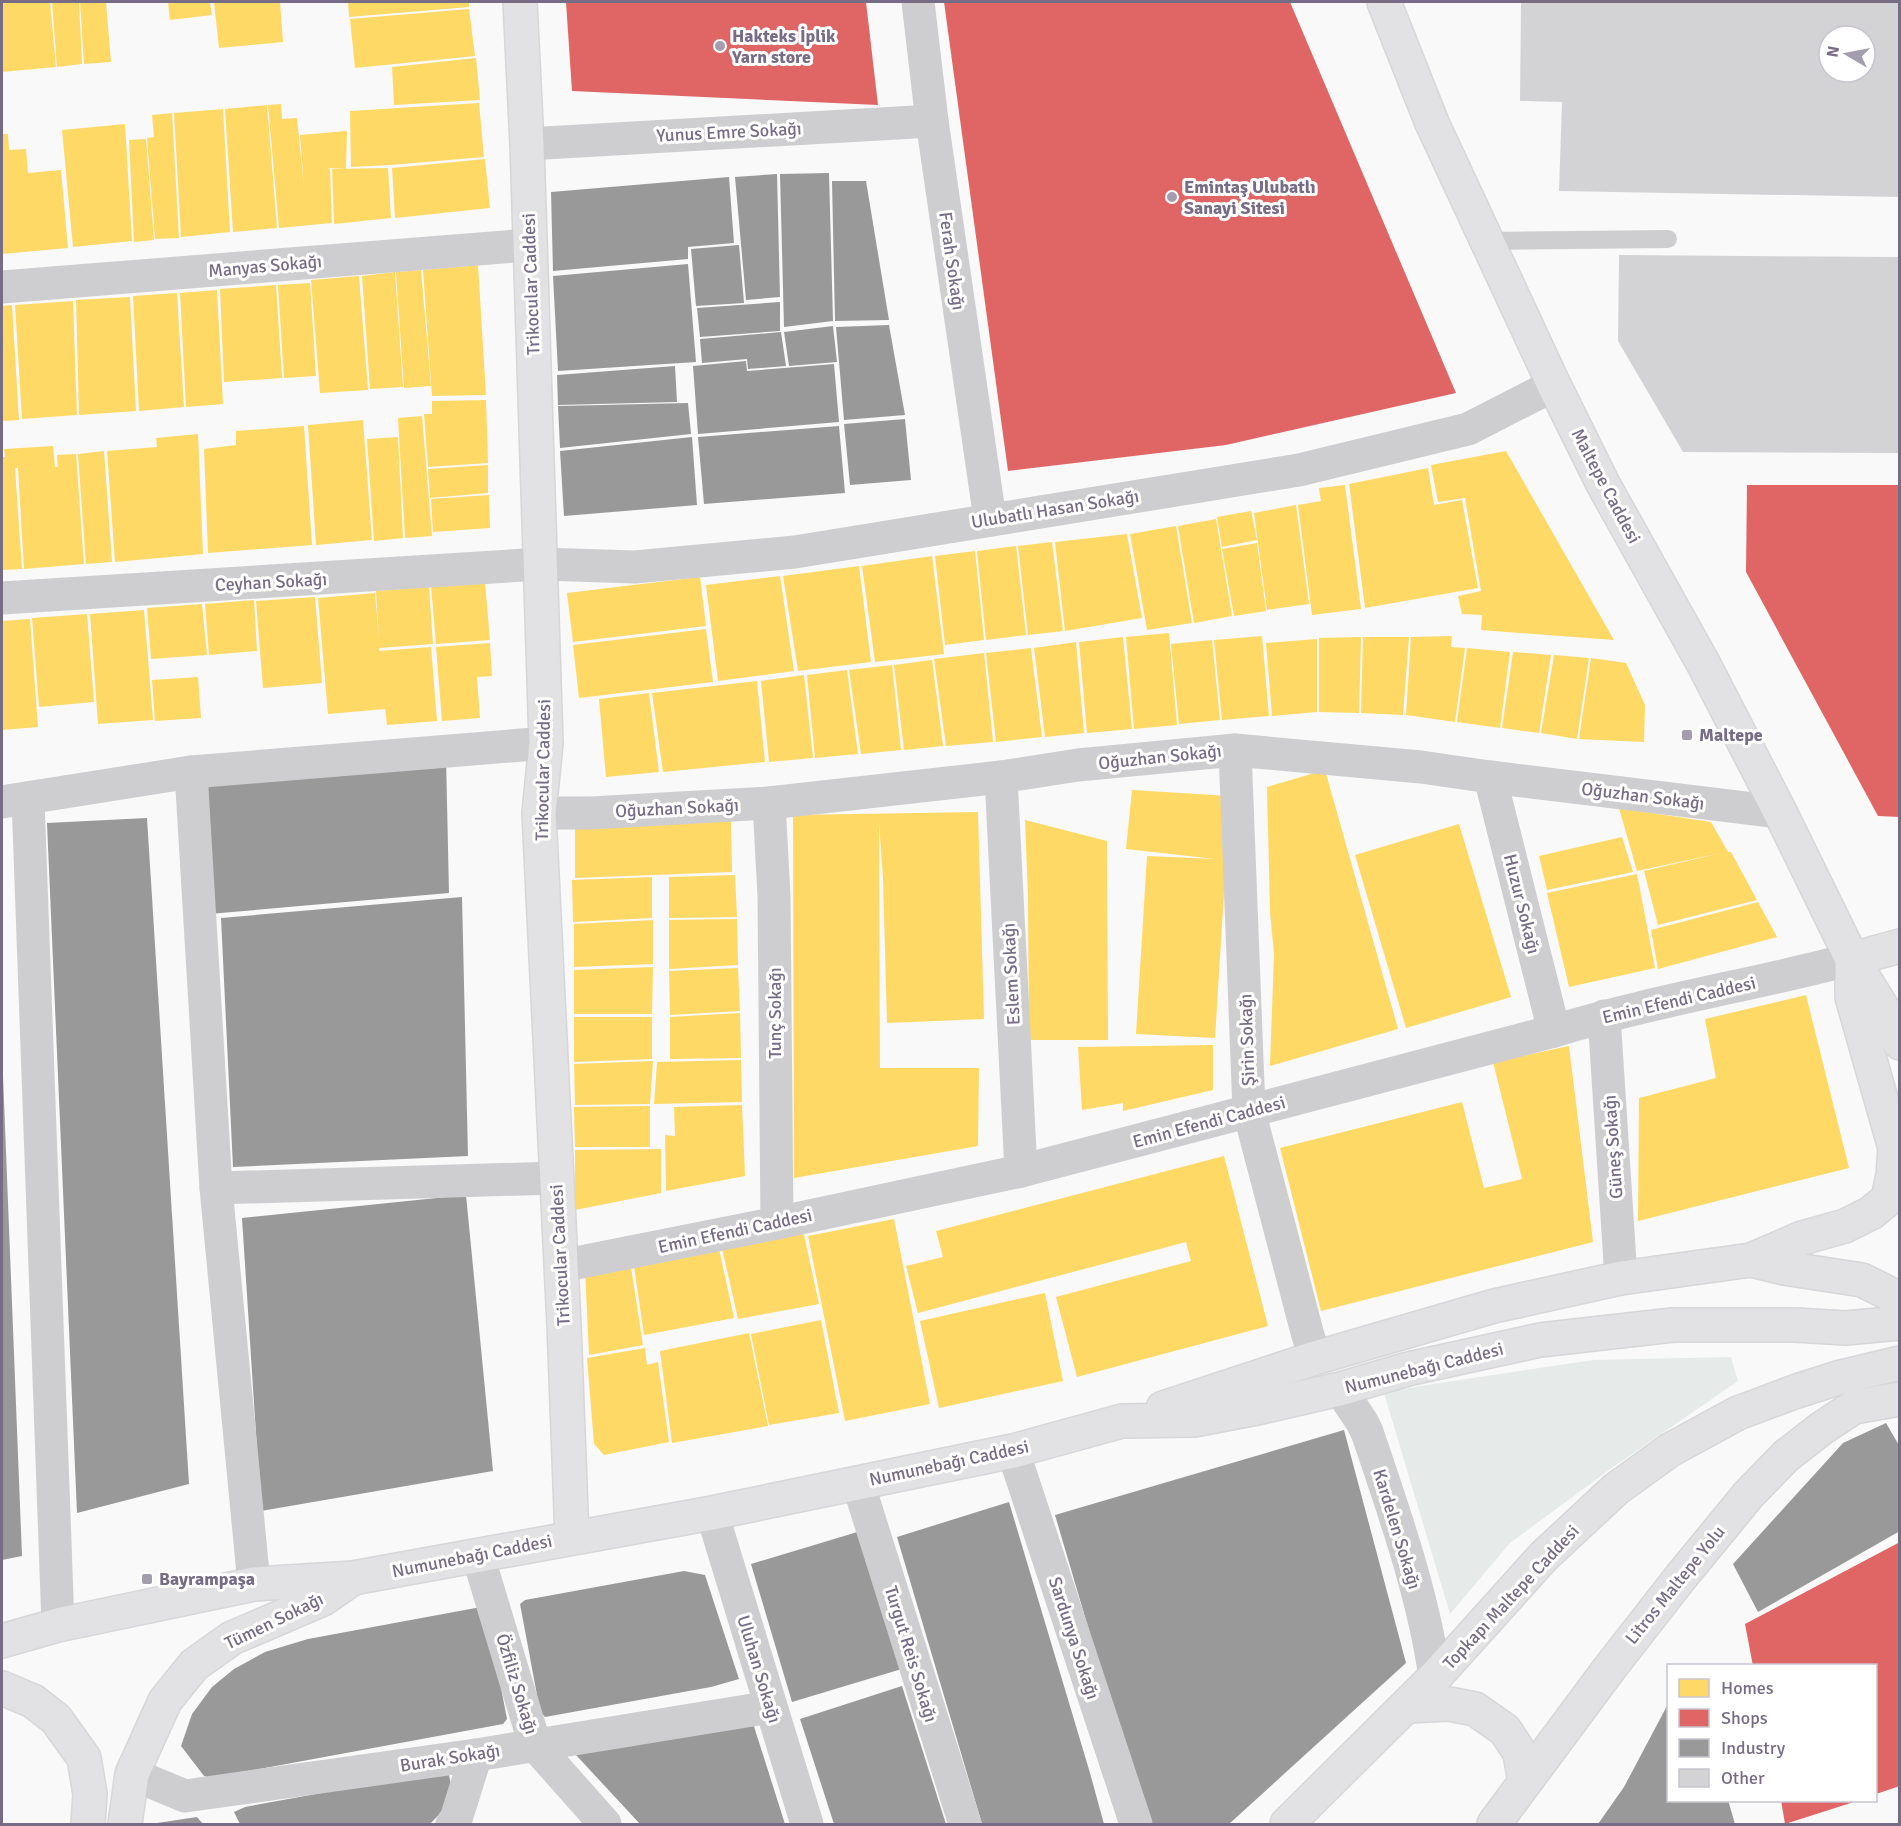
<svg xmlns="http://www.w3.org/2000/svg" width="1901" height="1826" font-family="Signika,sans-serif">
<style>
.green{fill:#e6eae9}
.homes{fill:#ffd966}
.shops{fill:#e06666}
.industry{fill:#999}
.building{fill:#d3d2d5;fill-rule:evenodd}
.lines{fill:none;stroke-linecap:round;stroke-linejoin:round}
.secondary-casing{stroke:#d7d6d7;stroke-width:36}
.primary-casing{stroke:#d7d6d8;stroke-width:36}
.lane{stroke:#ceced0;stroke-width:18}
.street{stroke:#ceced0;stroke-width:33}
.secondary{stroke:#e2e1e3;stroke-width:33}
.primary{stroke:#e2e1e3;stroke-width:33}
.poi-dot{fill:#a49dae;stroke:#fff;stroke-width:2}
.labels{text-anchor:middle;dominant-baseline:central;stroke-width:6;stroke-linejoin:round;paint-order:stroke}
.poi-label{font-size:18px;font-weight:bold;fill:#776c86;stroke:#fff;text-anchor:start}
.street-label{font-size:18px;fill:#776c86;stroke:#fff}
</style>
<rect width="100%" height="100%" fill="#f9f9f9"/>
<path class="green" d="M1731,1357L1738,1381L1609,1470L1510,1543L1450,1614L1384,1393L1420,1386L1593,1360Z"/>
<g class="homes">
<path d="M2,2H50L56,67L2,72Z"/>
<path d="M52,2H79L82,64L57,67Z"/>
<path d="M80,2H106L111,62L84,64Z"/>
<path d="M168,2H210L212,15L170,20Z"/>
<path d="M214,2H280L283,42L219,48Z"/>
<path d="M348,2H469V7L349,17Z"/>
<path d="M469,9L475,56L355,68L350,19Z"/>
<path d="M476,58L480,100L394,105L392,67Z"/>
<path d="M479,103L484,157L391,165L351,167L350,111Z"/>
<path d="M281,104L282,119L297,118L304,187L300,135L347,131L346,169L328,168L330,169L332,223L279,228L268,105Z"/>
<path d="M267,105L277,228L233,232L225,109Z"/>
<path d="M223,109L230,232L181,237L174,113Z"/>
<path d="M172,113L179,238L155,239L147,138L154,137L152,115Z"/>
<path d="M125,124L132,241L73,247L62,130Z"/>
<path d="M2,134H8L9,150L26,149L28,173L61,170L68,248L2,254Z"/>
<path d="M146,139L154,240L134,242L129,140Z"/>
<path d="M485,159L490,208L395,218L392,168Z"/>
<path d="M388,168L391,218L334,224L332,169Z"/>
<path d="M478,265L486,395L432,396L423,270Z"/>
<path d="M421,270L431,386L404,388L396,272Z"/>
<path d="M395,272L403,387L370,389L362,276Z"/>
<path d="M359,276L368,390L320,393L311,280Z"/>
<path d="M310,283L316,376L284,378L278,285Z"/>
<path d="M276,285L282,378L224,382L220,289Z"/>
<path d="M217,290L223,404L186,407L180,293Z"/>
<path d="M177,293L184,407L139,411L133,296Z"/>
<path d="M130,297L136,411L79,415L76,300Z"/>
<path d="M73,301L77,415L22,419L15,305Z"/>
<path d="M12,305L19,420L2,421V306Z"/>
<path d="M486,400L488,463L428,467L424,414H432V401Z"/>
<path d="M422,416L432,536L405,538L398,418Z"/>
<path d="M363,420L372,540L316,545L308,425Z"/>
<path d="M304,426L312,545L208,553L204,449L236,445V431Z"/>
<path d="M198,434L203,554L115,562L107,451L157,447L156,438Z"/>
<path d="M398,437L403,538L374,541L367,439Z"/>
<path d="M53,446L55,467H58L57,455L76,454L84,564L24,569L18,468H15L22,569L2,570V457H5L4,449Z"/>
<path d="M104,451L112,562L86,564L78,454Z"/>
<path d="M1506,451L1614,640L1481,630L1482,615L1462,614L1458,596L1481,591L1465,498L1438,502L1431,465Z"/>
<path d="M488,465V493L430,498L428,469Z"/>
<path d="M1428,468L1434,505L1462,500L1478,588L1365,608L1349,484Z"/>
<path d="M1345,485L1361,609L1312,615L1298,505L1321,501L1319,488Z"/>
<path d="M489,495L490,528L433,532L431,499Z"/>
<path d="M1296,505L1309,604L1267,610L1254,513Z"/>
<path d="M1251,511L1257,540L1222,547L1217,517Z"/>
<path d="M1216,519L1232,616L1194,623L1178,526Z"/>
<path d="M1176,526L1192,623L1147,630L1130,534Z"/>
<path d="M1127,534L1142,618L1065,631L1055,542Z"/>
<path d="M1052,542L1063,631L1028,635L1018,546Z"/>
<path d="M1257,543L1266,611L1234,616L1222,549Z"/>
<path d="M1016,546L1026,635L986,640L977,551Z"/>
<path d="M975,551L984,640L945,645L935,556Z"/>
<path d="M932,556L944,654L875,662L862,566Z"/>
<path d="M859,566L871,662L798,671L783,576Z"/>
<path d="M780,576L794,671L718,681L706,585Z"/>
<path d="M700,577L706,626L573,642L567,593Z"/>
<path d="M485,582L490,640L436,644L431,586Z"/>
<path d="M429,587L433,644L379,648V651L431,647L437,721L387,725L385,709L328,714L318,598L375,593L379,639L376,591Z"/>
<path d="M315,597L322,683L263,688L256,601Z"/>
<path d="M254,600L257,651L209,655L205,604Z"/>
<path d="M202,604L207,655L151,659L147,608Z"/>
<path d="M144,610L153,720L98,724L90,614Z"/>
<path d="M87,614L94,702L39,707L32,618Z"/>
<path d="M30,619L38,727L2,730V621Z"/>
<path d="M706,629L713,682L579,698L573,645Z"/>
<path d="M1169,633L1177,725L1134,729L1126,637Z"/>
<path d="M1262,636L1269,716L1222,720L1214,640Z"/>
<path d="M1452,636L1451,647L1465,648L1455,722L1406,715L1411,637Z"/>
<path d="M1123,637L1132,729L1087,733L1079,642Z"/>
<path d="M1361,637L1359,713L1319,712V638Z"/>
<path d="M1363,637H1409L1403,715L1361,713Z"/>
<path d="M1317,639V712L1272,716L1266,643Z"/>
<path d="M1212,640L1220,720L1179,724L1171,644Z"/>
<path d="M1076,642L1084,733L1045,737L1034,648Z"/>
<path d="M490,643L492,676L477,677L480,718L442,721L436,647Z"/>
<path d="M1031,648L1042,737L996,742L986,653Z"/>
<path d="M1467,648L1510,652L1500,728L1457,722Z"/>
<path d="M1513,652L1551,655L1539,733L1502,728Z"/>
<path d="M984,653L993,742L946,746L934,659Z"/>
<path d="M1554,655L1589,658L1577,739L1541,733Z"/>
<path d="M1591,658L1626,663L1645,705L1644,742L1579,739Z"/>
<path d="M932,660L943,746L904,750L894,665Z"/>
<path d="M892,665L901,750L861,754L849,670Z"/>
<path d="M847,670L858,754L815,758L807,675Z"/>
<path d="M804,675L813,758L769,762L761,681Z"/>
<path d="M198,677L201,718L155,721L152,680Z"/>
<path d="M757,681L765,762L663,772L652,693Z"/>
<path d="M649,693L659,772L606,777L599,699Z"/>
<path d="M1325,770L1398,1029L1270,1066L1274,954L1270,912L1267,787Z"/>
<path d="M1132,790L1230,796L1215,1038L1136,1034L1147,856L1215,859L1126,849Z"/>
<path d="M1619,808L1711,822L1728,852H1731L1757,900L1658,925L1644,871L1721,853L1637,871Z"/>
<path d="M978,812L984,1019L887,1023L883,878L879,823L880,1068H979L978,1146L794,1178L793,815Z"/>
<path d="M1025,820L1107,841L1108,1040H1029L1028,896Z"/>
<path d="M731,821L732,872L575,878V826Z"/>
<path d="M1459,824L1511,997L1406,1028L1355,855Z"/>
<path d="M1622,837L1633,872L1547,890L1539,856Z"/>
<path d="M1637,874L1655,968L1569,987L1547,893Z"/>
<path d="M735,875L737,917L669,918V877Z"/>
<path d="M652,877V918L573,922L572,880Z"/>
<path d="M1758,902L1777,937L1658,969L1651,930Z"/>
<path d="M737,919L738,965L669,969V920Z"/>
<path d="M653,920V964L574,967V924Z"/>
<path d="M653,967L652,1014H574V970Z"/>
<path d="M738,968L740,1011L670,1015L669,971Z"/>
<path d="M1806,995L1849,1168L1638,1221L1639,1098L1716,1078L1705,1019Z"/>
<path d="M740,1013L741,1058L670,1059V1017Z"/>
<path d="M574,1017H652V1059L574,1062Z"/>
<path d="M1213,1045V1090L1123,1111V1103L1082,1110L1078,1047Z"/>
<path d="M1569,1046L1593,1242L1321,1311L1280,1148L1462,1102L1484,1188L1522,1179L1493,1062Z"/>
<path d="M741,1060L742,1102L654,1104L657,1062Z"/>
<path d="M653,1061L650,1104L575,1105L574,1064Z"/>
<path d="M742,1105L745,1176L666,1191L665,1135L675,1136L674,1107Z"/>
<path d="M650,1106V1147H575L574,1107Z"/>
<path d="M661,1149V1193L575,1210V1150Z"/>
<path d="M1224,1156L1268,1326L1077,1377L1056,1297L1191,1261L1186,1242L918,1313L906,1266L943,1257L936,1231Z"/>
<path d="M894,1219L930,1404L845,1421L808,1236Z"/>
<path d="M803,1230L819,1304L738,1319L721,1244Z"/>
<path d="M718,1244L734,1318L644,1335L633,1260Z"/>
<path d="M630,1261L643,1345L589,1355L585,1269Z"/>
<path d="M1045,1293L1063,1381L939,1408L920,1321Z"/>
<path d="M821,1320L839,1413L769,1425L751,1334Z"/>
<path d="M749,1333L768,1426L672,1443L660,1351Z"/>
<path d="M645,1348L647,1365L658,1362L669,1442L604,1455L594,1444L587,1358Z"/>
</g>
<g class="shops">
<path d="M566,2H866L878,105L572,91Z"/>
<path d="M944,2H1290L1456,393L1226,445L1008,471Z"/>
<path d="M1747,485H1900V817L1878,816L1746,572Z"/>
<path d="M1900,1542V1786L1876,1794V1666H1753L1745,1624Z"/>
<path d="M1781,1800H1857V1801L1785,1824Z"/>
</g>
<g class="industry">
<path d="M829,173L833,321L784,327L780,174Z"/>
<path d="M777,174L780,297L746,300L735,177Z"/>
<path d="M729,177L734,243L688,247V259L553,271L551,192Z"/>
<path d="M832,181H866L889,320L835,321Z"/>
<path d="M739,245L744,303L696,306L691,249Z"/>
<path d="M688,264L696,362L558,371L553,276Z"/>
<path d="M780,302V331L700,337L697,308Z"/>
<path d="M889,325L905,415L844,420L836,327Z"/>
<path d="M833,326L837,362L789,366L784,332Z"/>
<path d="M781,332L786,366L748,369L747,359L702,363L700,339Z"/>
<path d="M746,361L747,371L834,364L839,422L698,434L693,366Z"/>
<path d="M675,366L677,402L558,405L557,375Z"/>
<path d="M688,403L691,434L560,448L558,406Z"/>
<path d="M905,419L911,480L850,485L844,424Z"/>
<path d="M839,426L845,493L704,504L698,437Z"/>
<path d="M692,437L697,505L564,516L560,451Z"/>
<path d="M446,756L449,893L209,914L203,780Z"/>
<path d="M147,818L189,1484L77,1513L47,823Z"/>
<path d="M462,897L468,1156L233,1167L221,918Z"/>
<path d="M2,1076H3L22,1556L2,1560Z"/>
<path d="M466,1195L493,1471L261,1511L242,1218Z"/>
<path d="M1886,1423L1900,1447V1531L1758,1612L1733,1564L1843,1443Z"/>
<path d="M1344,1430L1406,1663L1229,1824H1146L1055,1515Z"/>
<path d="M1009,1502L1090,1773L1104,1824H982L897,1537Z"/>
<path d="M864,1530L905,1668L792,1702L751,1564Z"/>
<path d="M684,1571L705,1575L739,1679L711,1687L545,1717L540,1711L520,1604L525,1600Z"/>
<path d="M481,1607L486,1610L507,1719L503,1724L210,1778L204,1776L181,1746L192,1714L212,1687L234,1669L265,1652L308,1639Z"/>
<path d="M902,1686L946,1824H834L800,1719Z"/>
<path d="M1668,1704V1800H1728L1735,1824H1598L1624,1787Z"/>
<path d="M751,1717L785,1824H640L576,1755L580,1746Z"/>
<path d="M442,1771L449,1775L453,1796L450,1803L430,1824H240L234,1812L245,1807Z"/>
<path d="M197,1817L203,1824H157V1823Z"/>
</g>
<g class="building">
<path d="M1521,2H1900V197L1559,191L1562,102L1520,101ZM1829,36H1865V72H1829Z"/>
<path d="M1619,255L1900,257V453L1683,452L1618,341Z"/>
</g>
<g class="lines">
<defs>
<g id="secondary">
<path d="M520,2L527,144L546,743L539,813L564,1325L572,1537"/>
<path d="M1852,959L1900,946"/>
<path d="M1494,1824L1609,1669L1680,1578L1749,1494L1786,1456L1822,1428L1854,1407L1900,1399"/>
</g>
<g id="primary">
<path d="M1384,2L1432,123L1554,385L1603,484L1703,663L1780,812L1852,959L1883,1009L1900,1043"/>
<path d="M1751,1260L1784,1268L1862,1280L1900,1299"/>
<path d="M1163,1408L1315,1358L1494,1306L1621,1278L1751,1260L1802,1238L1845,1226L1871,1213L1888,1199L1893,1175L1895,1148L1852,997V963"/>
<path d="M2,1641L58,1625L254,1584L353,1578L712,1513L1013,1451L1122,1421L1194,1420L1257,1408L1340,1389L1408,1369L1540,1340L1673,1325H1795L1846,1328L1900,1323"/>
<path d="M2,1688L33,1701L56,1719L84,1758L90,1794L88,1824"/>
<path d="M1407,1706L1449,1704L1475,1709L1505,1730L1520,1753L1525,1782"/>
<path d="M125,1824L132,1774L165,1701L194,1665L232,1638L323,1599L349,1581"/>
<path d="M1287,1824L1435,1677L1544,1556L1616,1489L1670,1450L1738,1413L1797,1391L1841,1377L1900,1363"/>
</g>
</defs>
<use href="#secondary" class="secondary-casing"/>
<use href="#primary" class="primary-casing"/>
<path class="lane" d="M1487,241L1668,239"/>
<g class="street">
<path d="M918,2L932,121L990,519"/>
<path d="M527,144L932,121"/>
<path d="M2,287L529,245"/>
<path d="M2,598L541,564L635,567L795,552L1299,470L1468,429L1554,385"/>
<path d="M1235,750L1249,1111L1307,1332L1315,1358"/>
<path d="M191,772L216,1188L254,1584"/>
<path d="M1001,777L1021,1171"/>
<path d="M1490,777L1554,1031"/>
<path d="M28,799L58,1625"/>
<path d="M2,802L191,772L546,743"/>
<path d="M769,803L774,896L777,1223"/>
<path d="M539,813H591L769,803L1001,777L1078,765L1235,750L1421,767L1490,777L1780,812"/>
<path d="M1604,1016L1621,1278"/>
<path d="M216,1188L556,1178"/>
<path d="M561,1266L777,1223L1021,1171L1554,1031C1652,1001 1753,985 1852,959"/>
<path d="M1340,1389L1362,1422L1367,1432C1394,1512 1423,1593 1435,1677"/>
<path d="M1013,1451L1136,1824"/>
<path d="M858,1483L965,1824"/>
<path d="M712,1513L807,1824"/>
<path d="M478,1556L535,1745L605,1824"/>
<path d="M132,1774L185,1796L476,1755L771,1707"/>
<path d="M452,1824L456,1819L476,1755"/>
</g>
<use href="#secondary" class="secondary"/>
<use href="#primary" class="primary"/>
</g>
<g class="poi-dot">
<circle cx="720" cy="46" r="6"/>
<circle cx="1172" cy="197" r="6"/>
<rect x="1681" y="729" width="12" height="12" rx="3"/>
<rect x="141" y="1573" width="12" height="12" rx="3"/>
</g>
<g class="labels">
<g class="poi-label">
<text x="732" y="36">Hakteks İplik<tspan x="732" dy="21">Yarn store</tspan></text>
<text x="1184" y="187">Emintaş Ulubatlı<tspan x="1184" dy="21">Sanayi Sitesi</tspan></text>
<text x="1699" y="735">Maltepe</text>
<text x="159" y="1579">Bayrampaşa</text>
</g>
<g class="street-label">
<text transform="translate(729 132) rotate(-3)">Yunus Emre Sokağı</text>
<text transform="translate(952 261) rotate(82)">Ferah Sokağı</text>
<text transform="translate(265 266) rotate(-5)">Manyas Sokağı</text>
<text transform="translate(531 284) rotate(-92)">Trikocular Caddesi</text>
<text transform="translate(1606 486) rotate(62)">Maltepe Caddesi</text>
<text transform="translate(1055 509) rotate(-9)">Ulubatlı Hasan Sokağı</text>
<text transform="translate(271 582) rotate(-3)">Ceyhan Sokağı</text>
<text transform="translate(1160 757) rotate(-6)">Oğuzhan Sokağı</text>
<text transform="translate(543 770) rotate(-89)">Trikocular Caddesi</text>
<text transform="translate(1643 796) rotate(7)">Oğuzhan Sokağı</text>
<text transform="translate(677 808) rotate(-3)">Oğuzhan Sokağı</text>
<text transform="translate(1522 904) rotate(76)">Huzur Sokağı</text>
<text transform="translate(1011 974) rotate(-93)">Eslem Sokağı</text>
<text transform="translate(1679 1000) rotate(-13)">Emin Efendi Caddesi</text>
<text transform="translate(775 1013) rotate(-90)">Tunç Sokağı</text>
<text transform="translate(1247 1040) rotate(-92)">Şirin Sokağı</text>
<text transform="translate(1209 1122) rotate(-15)">Emin Efendi Caddesi</text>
<text transform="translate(1613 1147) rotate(-94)">Güneş Sokağı</text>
<text transform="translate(735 1231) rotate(-12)">Emin Efendi Caddesi</text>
<text transform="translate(560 1255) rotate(-93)">Trikocular Caddesi</text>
<text transform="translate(1424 1368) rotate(-14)">Numunebağı Caddesi</text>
<text transform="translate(949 1463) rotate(-12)">Numunebağı Caddesi</text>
<text transform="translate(1397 1529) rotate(73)">Kardelen Sokağı</text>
<text transform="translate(472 1556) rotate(-11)">Numunebağı Caddesi</text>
<text transform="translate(1675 1585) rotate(-51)">Litros Maltepe Yolu</text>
<text transform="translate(1511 1597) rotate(-47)">Topkapı Maltepe Caddesi</text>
<text transform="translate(274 1621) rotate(-26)">Tümen Sokağı</text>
<text transform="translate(1074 1638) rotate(72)">Sardunya Sokağı</text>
<text transform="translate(911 1654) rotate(73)">Turgut Reis Sokağı</text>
<text transform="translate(759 1669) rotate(73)">Uluhan Sokağı</text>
<text transform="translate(517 1684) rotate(73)">Özfiliz Sokağı</text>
<text transform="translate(450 1758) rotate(-9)">Burak Sokağı</text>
</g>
</g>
<rect width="1901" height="1826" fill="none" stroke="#776c86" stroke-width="6"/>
<rect x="1667" y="1664" width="210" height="138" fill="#ffffff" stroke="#c9c4cf" stroke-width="1.5"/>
<rect x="1679" y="1679" width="30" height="18" fill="#ffd966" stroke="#c9c4cf" stroke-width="1.5"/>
<text x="1721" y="1694" font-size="18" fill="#776c86">Homes</text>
<rect x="1679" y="1709" width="30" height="18" fill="#e06666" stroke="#c9c4cf" stroke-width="1.5"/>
<text x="1721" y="1724" font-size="18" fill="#776c86">Shops</text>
<rect x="1679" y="1739" width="30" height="18" fill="#999999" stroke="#c9c4cf" stroke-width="1.5"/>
<text x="1721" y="1754" font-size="18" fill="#776c86">Industry</text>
<rect x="1679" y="1769" width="30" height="18" fill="#d3d2d5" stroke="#c9c4cf" stroke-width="1.5"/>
<text x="1721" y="1784" font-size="18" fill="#776c86">Other</text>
<g transform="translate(1847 54) rotate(280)"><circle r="28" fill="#ffffff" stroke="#c9c4cf" stroke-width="1.5"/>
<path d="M0-4.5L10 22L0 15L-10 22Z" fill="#a49dae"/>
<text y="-9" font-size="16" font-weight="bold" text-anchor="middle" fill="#776c86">N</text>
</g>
</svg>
